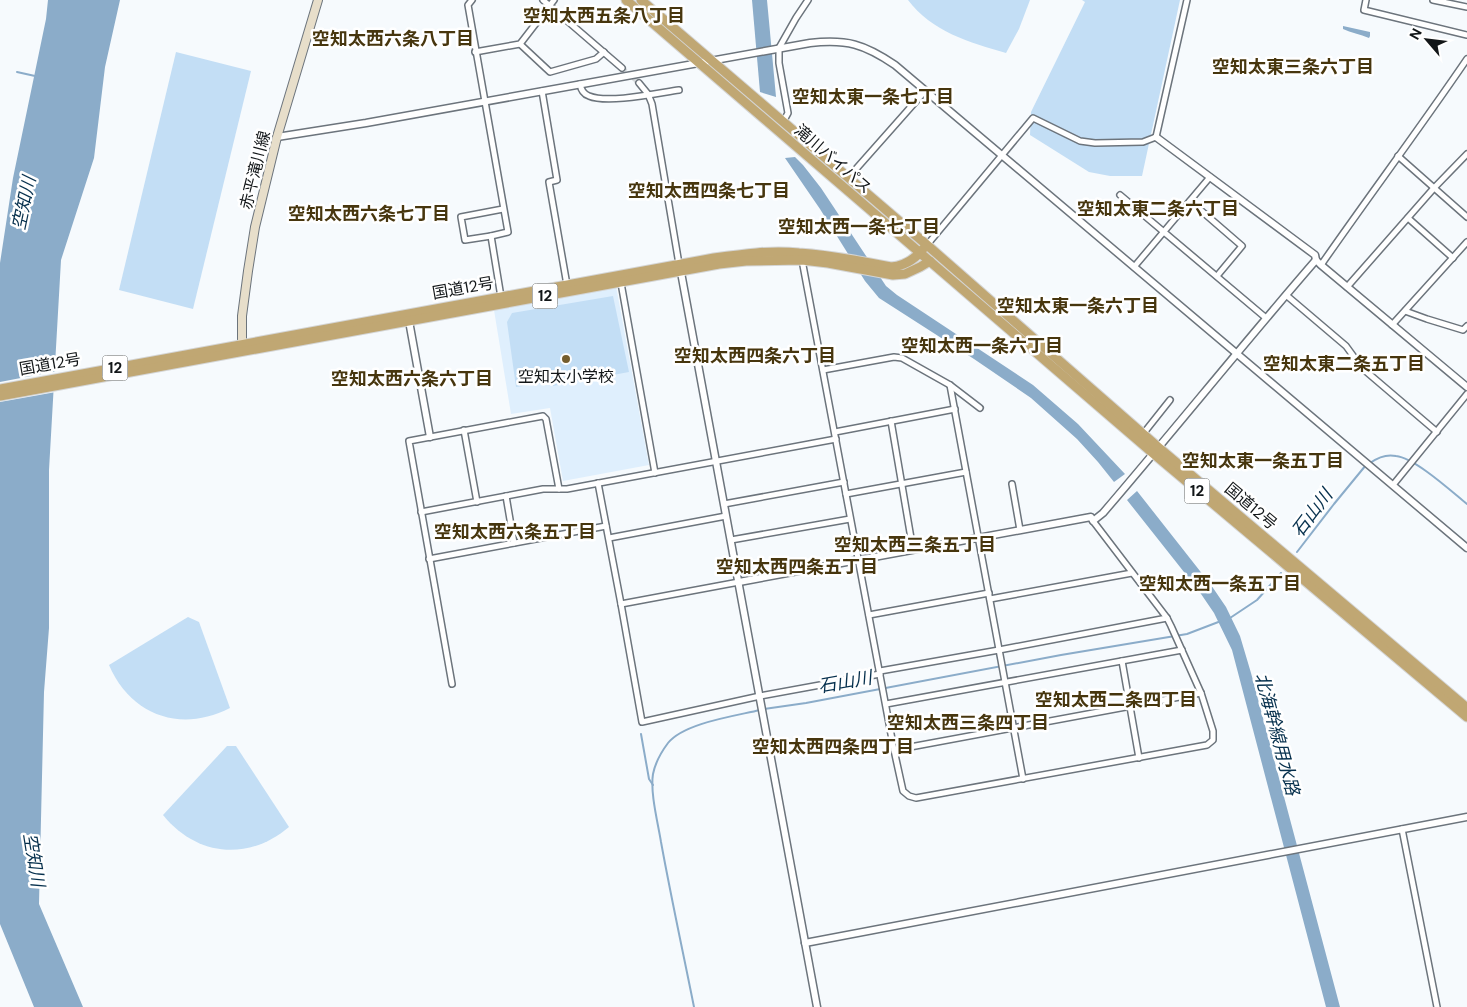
<svg xmlns="http://www.w3.org/2000/svg" width="1467" height="1007" font-family="'DM Sans','Noto Sans JP',sans-serif">
<style>
.built{fill:#dfeffd}
.green{fill:#c3def5}
.water{fill:#8bacc9}
.pier{fill:#f6fafd}
.lines{fill:none;stroke-linecap:round;stroke-linejoin:round}
.stream{stroke:#8bacc9;stroke-width:2}
.minor-tunnel{stroke:#d4d8db;stroke-width:5;stroke-dasharray:5 2.5;stroke-linecap:butt}
.minor-casing{stroke:#6c747c;stroke-width:8}
.tertiary-casing{stroke:#6c747c;stroke-width:9}
.secondary-casing{stroke:#6c747c;stroke-width:10}
.trunk-casing{stroke:#d4d5d5;stroke-width:11}
.minor{stroke:#fff;stroke-width:5}
.tertiary{stroke:#fff;stroke-width:6}
.secondary{stroke:#e7deca;stroke-width:8}
.trunk{stroke:#c0a773;stroke-width:9}
.poi-dot{fill:#755e2e;stroke:#fff;stroke-width:2}
.labels{text-anchor:middle;dominant-baseline:central;stroke-width:5;stroke-linejoin:round;paint-order:stroke}
.shield{fill:#fff;stroke:#595c5d;stroke-width:1}
.shield-label{font-size:15px;font-weight:bold;fill:#121618}
.street-label{font-size:16px;fill:#121618;stroke:#fff}
.poi-label{font-size:16px;fill:#121618;stroke:#fff}
.neighbourhood-label{font-size:18px;font-weight:bold;fill:#47360e;stroke:#fff}
.water-label{font-size:18px;font-style:italic;fill:#06304d;stroke:#fff}
</style>
<rect width="100%" height="100%" fill="#f6fafd"/>
<path class="built" d="M616,286L649,465L563,481L550,408L511,414L494,310Z"/>
<g class="green">
<path d="M908,0H1030L1019,29L1006,53C970,43 931,31 908,0Z"/>
<path d="M1082,0H1180L1142,176H1110L1089,172L1030,135L1031,112L1085,2Z"/>
<path d="M176,52L251,71L193,309L119,290Z"/>
<path d="M613,296L629,372L553,386L552,382L516,387L507,322L512,313Z"/>
<path d="M188,617L199,622L230,708C181,733 131,716 109,665Z"/>
<path d="M227,746H236L289,827C249,861 197,857 163,815Z"/>
</g>
<g class="water">
<path d="M48,0H120L105,67L94,158L61,260L49,470V628L44,692L39,904L83,1007H34L0,924V263L13,178L46,19Z"/>
<path d="M752,0H767L776,97L760,92Z"/>
<path d="M1343,26L1370,32V36L1369,38C1360,34 1351,33 1343,29Z"/>
<path d="M795,157L803,165L821,188L886,286L897,295L1033,385L1078,424L1125,474L1114,482L1098,462L1077,439L1031,398L974,359L879,298L865,281L820,209L785,158Z"/>
<path d="M1137,491L1211,585L1226,607L1240,636L1251,673L1340,1007H1326L1232,650L1214,613L1199,591L1127,500Z"/>
</g>
<path class="pier" d="M57,371L56,392L0,402V382Z"/>
<g class="lines">
<g class="stream">
<path d="M17,72L35,76"/>
<path d="M1370,463C1377,458 1387,454 1396,456C1415,458 1451,491 1467,504"/>
<path d="M1297,552L1334,504L1366,465"/>
<path d="M1230,618L1257,600L1281,573"/>
<path d="M764,709L806,703L1061,655L1187,634L1221,621"/>
<path d="M641,734L649,779L653,785"/>
<path d="M694,1007C683,952 671,897 661,842C658,823 650,793 653,774C655,764 662,751 668,743C684,723 735,716 760,710"/>
</g>
<path class="minor-tunnel" d="M622,68L639,83"/>
<defs>
<g id="minor">
<path d="M472,0L468,5L508,232L491,236L501,297"/>
<path d="M543,0L622,68"/>
<path d="M1366,0L1364,10L1467,35"/>
<path d="M1433,0L1467,7"/>
<path d="M520,44L550,72L596,59L604,52"/>
<path d="M475,52L520,44L554,0"/>
<path d="M639,83L648,94L652,104L679,264"/>
<path d="M580,84C581,90 583,94 589,96C608,104 658,93 679,90"/>
<path d="M542,91L557,180L549,182L567,285"/>
<path d="M783,122L788,113L779,63V48L796,18L808,0"/>
<path d="M1398,156L1467,217"/>
<path d="M848,178L925,91"/>
<path d="M1120,195L1266,318"/>
<path d="M1190,201L1242,246L1217,276"/>
<path d="M1408,218L1453,258"/>
<path d="M491,236L465,240L461,217L503,209"/>
<path d="M927,245L1033,118L1080,141L1095,143L1143,142L1156,137L1187,0"/>
<path d="M802,260L894,750L903,791L909,796L916,798L1207,745L1213,740V731L1201,693L1171,626L1167,618L1093,521"/>
<path d="M1321,265C1369,196 1420,128 1467,59"/>
<path d="M1134,267L1210,177"/>
<path d="M621,283L655,473"/>
<path d="M1347,287L1434,188L1467,154"/>
<path d="M1286,295L1346,346L1362,368L1437,432"/>
<path d="M1405,311L1427,319L1463,330L1467,326"/>
<path d="M1392,325L1467,242"/>
<path d="M823,370L894,357L902,358L950,385L980,408"/>
<path d="M950,385L1023,779"/>
<path d="M891,421L913,550"/>
<path d="M464,430L477,502"/>
<path d="M835,432L955,409"/>
<path d="M1143,434L1170,400"/>
<path d="M598,483L621,604L642,722L760,696L880,674"/>
<path d="M1012,484L1020,530"/>
<path d="M1393,485L1467,394"/>
<path d="M846,494L966,472"/>
<path d="M506,496L514,543"/>
<path d="M724,504L844,482"/>
<path d="M421,512L543,489H567L836,439"/>
<path d="M609,538L726,516"/>
<path d="M731,540L850,519"/>
<path d="M429,559L606,526"/>
<path d="M990,599L1132,573"/>
<path d="M621,604L739,582"/>
<path d="M869,615L989,593"/>
<path d="M1122,661L1139,758"/>
<path d="M880,671L999,650L1167,618"/>
<path d="M452,684L409,441L543,416L546,419L559,489"/>
<path d="M886,704L1182,650"/>
<path d="M894,750L1201,693"/>
<path d="M1402,829L1437,1007"/>
</g>
<g id="tertiary">
<path d="M277,137L366,123L810,43C847,39 864,44 895,65L1467,548"/>
<path d="M1156,137L1315,255L1316,260L1321,265L1467,387"/>
<path d="M680,267L817,1007"/>
<path d="M409,321L430,437"/>
<path d="M739,582L1091,517L1093,521L1103,513C1175,429 1244,343 1316,260"/>
<path d="M805,943L1467,817"/>
</g>
<path id="secondary" d="M242,349V316L248,271L255,227L277,137L318,0"/>
<g id="trunk">
<path d="M626,0L1154,454L1467,717"/>
<path d="M641,0L927,245L1159,448L1467,708"/>
<path d="M0,389L714,258C742,254 771,250 799,253C830,255 861,261 891,267C904,266 915,259 923,249"/>
<path d="M0,396L719,264L746,261L802,260L828,263L893,275L905,274L920,267L930,261"/>
</g>
</defs>
<use href="#minor" class="minor-casing"/>
<use href="#tertiary" class="tertiary-casing"/>
<use href="#secondary" class="secondary-casing"/>
<use href="#trunk" class="trunk-casing"/>
<use href="#minor" class="minor"/>
<use href="#tertiary" class="tertiary"/>
<use href="#secondary" class="secondary"/>
<use href="#trunk" class="trunk"/>
</g>
<circle class="poi-dot" cx="566" cy="359" r="5"/>
<g class="labels">
<g class="shield">
<rect x="532.5" y="283.5" width="25" height="25" rx="4"/>
<rect x="102.5" y="355.5" width="25" height="25" rx="4"/>
<rect x="1184.5" y="478.5" width="25" height="25" rx="4"/>
</g>
<g class="shield-label">
<text x="545" y="296">12</text>
<text x="115" y="368">12</text>
<text x="1197" y="491">12</text>
</g>
<g class="street-label">
<text transform="translate(833 159) rotate(41)">滝川バイパス</text>
<text transform="translate(255 170) rotate(-76)">赤平滝川線</text>
<text transform="translate(463 288) rotate(-10)">国道12号</text>
<text transform="translate(50 364) rotate(-10)">国道12号</text>
<text transform="translate(1251 506) rotate(40)">国道12号</text>
</g>
<g class="poi-label">
<text x="566" y="376">空知太小学校</text>
</g>
<g class="neighbourhood-label">
<text x="604" y="16">空知太西五条八丁目</text>
<text x="393" y="39">空知太西六条八丁目</text>
<text x="1293" y="67">空知太東三条六丁目</text>
<text x="873" y="97">空知太東一条七丁目</text>
<text x="709" y="191">空知太西四条七丁目</text>
<text x="1158" y="209">空知太東二条六丁目</text>
<text x="369" y="214">空知太西六条七丁目</text>
<text x="859" y="227">空知太西一条七丁目</text>
<text x="1078" y="306">空知太東一条六丁目</text>
<text x="982" y="346">空知太西一条六丁目</text>
<text x="755" y="356">空知太西四条六丁目</text>
<text x="1344" y="364">空知太東二条五丁目</text>
<text x="412" y="379">空知太西六条六丁目</text>
<text x="1263" y="461">空知太東一条五丁目</text>
<text x="515" y="532">空知太西六条五丁目</text>
<text x="915" y="545">空知太西三条五丁目</text>
<text x="797" y="567">空知太西四条五丁目</text>
<text x="1220" y="584">空知太西一条五丁目</text>
<text x="1116" y="700">空知太西二条四丁目</text>
<text x="968" y="723">空知太西三条四丁目</text>
<text x="833" y="747">空知太西四条四丁目</text>
</g>
<g class="water-label">
<text transform="translate(24 203) rotate(-78)">空知川</text>
<text transform="translate(1312 513) rotate(-53)">石山川</text>
<text transform="translate(845 682) rotate(-10)">石山川</text>
<text transform="translate(1277 734) rotate(75)">北海幹線用水路</text>
<text transform="translate(34 860) rotate(81)">空知川</text>
</g>
</g>
<g transform="translate(1427 40) rotate(298)" stroke="#ffffff" stroke-width="4" paint-order="stroke">
<path d="M0-4L9 19L0 12L-9 19Z" fill="#121618"/>
<text y="-8" font-size="14" font-weight="bold" text-anchor="middle" fill="#121618">N</text>
</g>
</svg>
